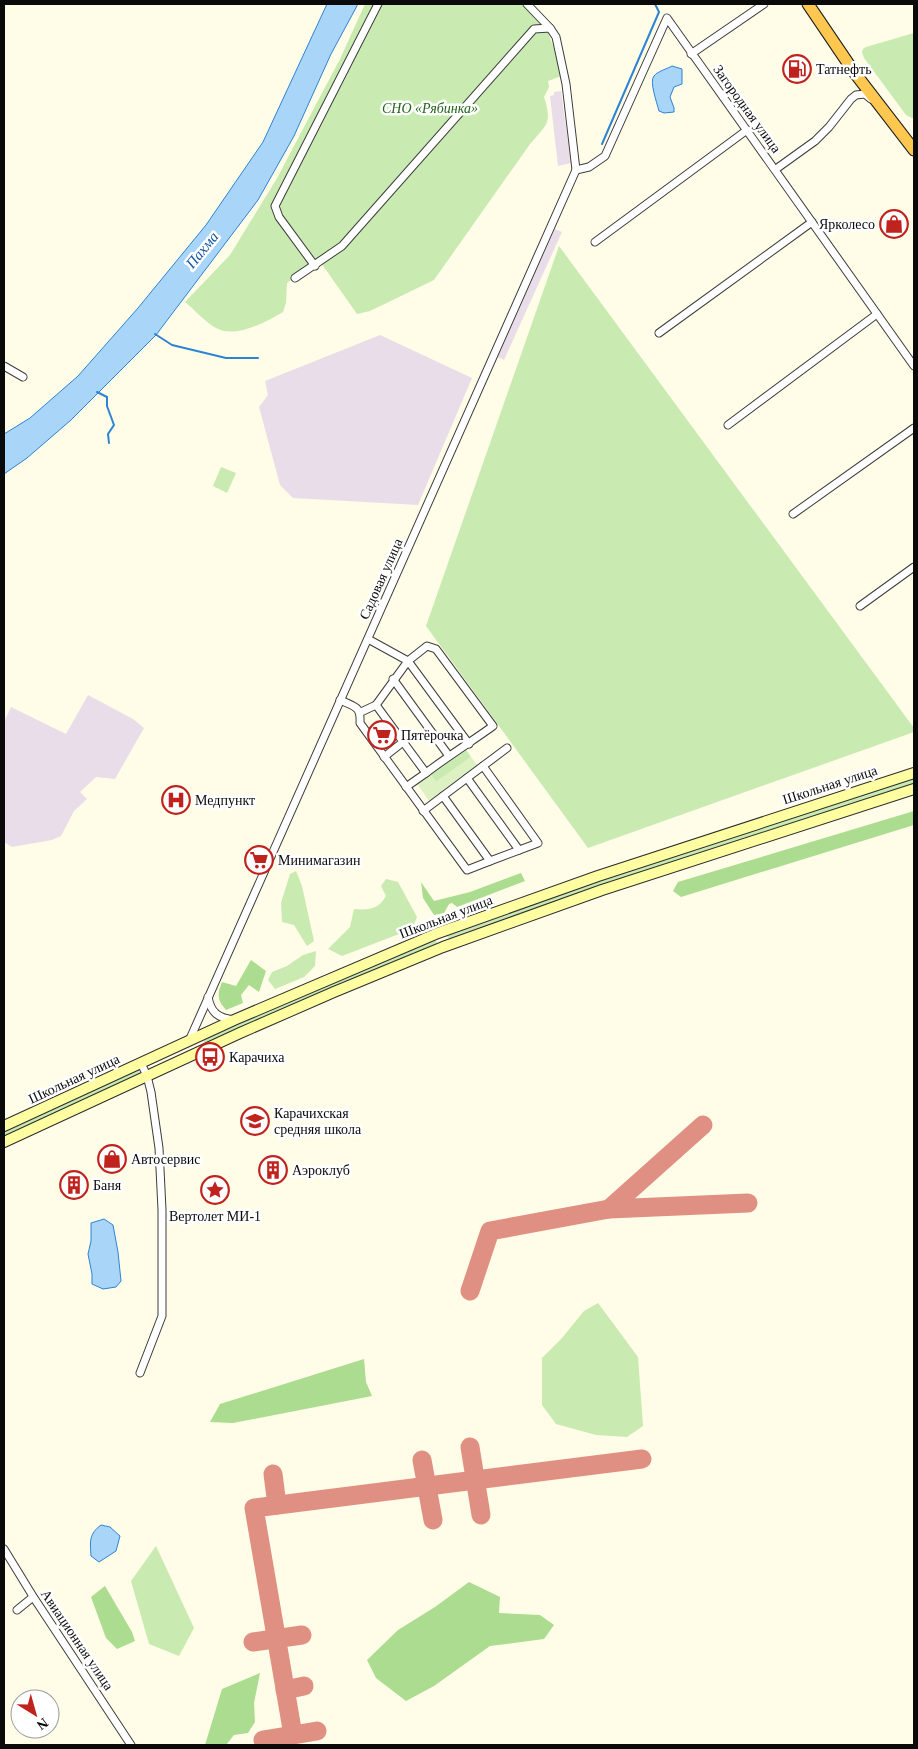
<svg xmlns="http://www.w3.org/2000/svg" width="918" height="1749" font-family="'Times New Roman',serif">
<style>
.industrial{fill:#eaddea}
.green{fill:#c9eab0}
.forest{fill:#abdc8f}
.pitch{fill:#ddf1c2}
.water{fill:#a9d5f9;stroke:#2d83d4}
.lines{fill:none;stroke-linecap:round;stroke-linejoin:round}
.stream{stroke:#2d83d4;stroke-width:2}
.taxiway{stroke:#e09082;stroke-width:19}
.minor-casing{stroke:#3d3d3d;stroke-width:9}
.secondary-casing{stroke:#2c2c2c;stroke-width:12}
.trunk-casing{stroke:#1b1b1b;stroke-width:13}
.minor{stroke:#fff;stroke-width:7}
.secondary{stroke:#fffda2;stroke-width:10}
.trunk{stroke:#fec750;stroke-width:11}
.labels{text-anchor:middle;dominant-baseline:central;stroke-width:5;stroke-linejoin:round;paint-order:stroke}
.poi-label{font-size:14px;fill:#0a0a0a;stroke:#fff;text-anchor:start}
.park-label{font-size:14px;font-style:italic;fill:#226419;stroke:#fff}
.street-label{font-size:14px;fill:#0a0a0a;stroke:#fff}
.water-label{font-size:15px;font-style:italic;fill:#0f55a0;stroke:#fff}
</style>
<rect width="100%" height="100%" fill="#fffce7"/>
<g class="industrial">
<path d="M561,91L571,163L558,166L550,96L554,95V92Z"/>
<path d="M555,229L562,232L504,360L498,357Z"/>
<path d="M380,335L472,378L418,505L293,498L280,485L259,407L268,395L265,381Z"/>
<path d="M88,695L133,719L144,728L115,779L96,777L80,792L87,799L74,811L61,836L52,840L12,847L4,842V722L11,707L66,734Z"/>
</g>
<g class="green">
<path d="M365,4H531L547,30L564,75L548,81L549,87L544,97C553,124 546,125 530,144L434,280L370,311L357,314L319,260L287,283L286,303L283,312C266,322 235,339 216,328C205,322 195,310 185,302L230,255L276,180L340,59Z"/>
<path d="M914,33V118H912L906,115L864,58L862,52L863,49L866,47Z"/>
<path d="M559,246L914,728V732L588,848L426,626Z"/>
<path d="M221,467L236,473L227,493L213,486Z"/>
<path d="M465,748L471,757L436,782L430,774Z"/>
<path d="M914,778V784C759,833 603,883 450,938L447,937L448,934C602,878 758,828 914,778Z"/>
<path d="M296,871L302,886L314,941L307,946L294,925L282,922L281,903L290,874Z"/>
<path d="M386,879L398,882L417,917L412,929L342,956L328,949L350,927L354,909C369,910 378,910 386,896L381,886Z"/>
<path d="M434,940L437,942L436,945L206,1043L204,1042V1039Z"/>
<path d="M316,951L315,966L304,977L275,989L268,980L272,972L287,966L303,955Z"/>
<path d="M139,1070L140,1074L4,1136V1131Z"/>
<path d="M598,1303L638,1357L643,1426L627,1437L596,1435L556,1424L542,1405V1358L562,1338L584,1311Z"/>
<path d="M156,1546L194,1628L179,1656L149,1644L131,1581Z"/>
</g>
<g class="forest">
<path d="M914,811V825L681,897L673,891L678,882Z"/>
<path d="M521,873L525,881L457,907L452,903L449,904L444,913L434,915L423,898L421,882L434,901L470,892Z"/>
<path d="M251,960L266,971L259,992L249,985L241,995L243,1003L226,1010C217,1000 217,994 222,982L236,986Z"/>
<path d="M364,1359L366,1382L372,1396L233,1423L210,1422L220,1404Z"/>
<path d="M469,1582L500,1597L499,1613L540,1615L554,1625L544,1639L490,1646L434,1686L406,1701L376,1678L367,1660L398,1630L435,1607Z"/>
<path d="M105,1586L132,1632L135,1641L117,1649L106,1638L91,1597Z"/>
<path d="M260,1673L254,1703L255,1722L248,1733L234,1735L226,1745H205L222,1689Z"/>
</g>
<path class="pitch" d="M471,757L479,767L430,802L415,781L428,771L436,782Z"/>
<g class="water">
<path d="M327,4H358L331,54L294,136L258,200L156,335L71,420L27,458L4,474V434L30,418L78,376L138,308L206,225L263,142Z"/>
<path d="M672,66L682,69V84L674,87L670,97L674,108V112L664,113L659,111C657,103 649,81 654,76C658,71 667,69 672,66Z"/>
<path d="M104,1219L113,1225L118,1252L121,1281L116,1287L103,1289L92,1284V1274L88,1254L91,1241V1223Z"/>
<path d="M101,1525L110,1527L120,1536L116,1551L99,1562L91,1556C90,1541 89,1534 101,1525Z"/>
</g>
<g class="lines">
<g class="stream">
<path d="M602,144L659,12L655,4"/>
<path d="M155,334L172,345L226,358H258"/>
<path d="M97,392L107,397V406L114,425L108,434L109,443"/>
</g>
<g class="taxiway">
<path d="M609,1209L703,1125"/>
<path d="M470,1291L490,1231L609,1209L748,1203"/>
<path d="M470,1447L481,1515"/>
<path d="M422,1460L433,1520"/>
<path d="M273,1474L277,1505"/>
<path d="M253,1642L302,1635"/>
<path d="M285,1690L304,1686"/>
<path d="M293,1735L254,1508L642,1459"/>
<path d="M263,1740L317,1731"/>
</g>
<defs>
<g id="minor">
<path d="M527,4L550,28"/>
<path d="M691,54L764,4"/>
<path d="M776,169L815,141L829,127L851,99L856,95L865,94L871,99"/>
<path d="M576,170L589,167L605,156L667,18L914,366"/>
<path d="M595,242L747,130"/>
<path d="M315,266L279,217L275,206L378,4"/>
<path d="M659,333L812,222"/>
<path d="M4,366L23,377"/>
<path d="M728,425L877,314"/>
<path d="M793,514L914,428"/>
<path d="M860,606L914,567"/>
<path d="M368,639L408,661L469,744"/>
<path d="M427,646L436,649L493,726C471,742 448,756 426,773L376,705L408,661Z"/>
<path d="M393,679L449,756"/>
<path d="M340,700C355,707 361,706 360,723L467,870L490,861"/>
<path d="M361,712L376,705"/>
<path d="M384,757L403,742"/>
<path d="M467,778L519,850"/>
<path d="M406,787L426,773"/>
<path d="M443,796L490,861L538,843L483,766"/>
<path d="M423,811L507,748"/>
<path d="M208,997C211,1013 218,1018 234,1020"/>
<path d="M189,1041L576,170L566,84L556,37L550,28L534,29L342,246L295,278"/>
<path d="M140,1373L162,1316V1210L159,1148L151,1092L147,1076L141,1063"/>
<path d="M4,1549L34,1598L131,1745"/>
<path d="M17,1610L33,1597"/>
</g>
<g id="secondary">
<path d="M4,1126L234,1020L438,933L598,876L914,773"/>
<path d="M4,1142L240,1033L334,992L443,947L602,890L914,789"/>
</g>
<path id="trunk" d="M808,4L854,72L914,150"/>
</defs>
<use href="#minor" class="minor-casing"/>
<use href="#secondary" class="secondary-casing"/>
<use href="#trunk" class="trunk-casing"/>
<use href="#minor" class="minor"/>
<use href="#secondary" class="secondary"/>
<use href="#trunk" class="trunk"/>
</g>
<defs>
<symbol id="fuel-ring" viewBox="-11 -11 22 22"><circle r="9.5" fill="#fff" stroke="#c0231d" stroke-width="1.5"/><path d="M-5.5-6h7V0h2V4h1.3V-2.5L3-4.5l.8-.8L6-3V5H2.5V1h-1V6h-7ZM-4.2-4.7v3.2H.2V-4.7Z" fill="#c0231d"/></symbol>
<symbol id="shop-ring" viewBox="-11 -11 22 22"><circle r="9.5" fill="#fff" stroke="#c0231d" stroke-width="1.5"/><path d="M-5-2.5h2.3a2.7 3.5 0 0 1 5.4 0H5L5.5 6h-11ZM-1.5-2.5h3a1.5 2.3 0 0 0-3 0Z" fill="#c0231d"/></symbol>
<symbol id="supermarket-ring" viewBox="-11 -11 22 22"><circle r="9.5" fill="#fff" stroke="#c0231d" stroke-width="1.5"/><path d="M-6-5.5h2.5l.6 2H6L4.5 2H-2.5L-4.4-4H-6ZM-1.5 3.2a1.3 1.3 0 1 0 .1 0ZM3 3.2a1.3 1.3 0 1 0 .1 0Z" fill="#c0231d"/></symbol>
<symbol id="hospital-ring" viewBox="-11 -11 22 22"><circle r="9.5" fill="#fff" stroke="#c0231d" stroke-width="1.5"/><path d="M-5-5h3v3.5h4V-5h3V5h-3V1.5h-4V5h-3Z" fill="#c0231d"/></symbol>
<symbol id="bus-ring" viewBox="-11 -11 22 22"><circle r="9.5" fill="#fff" stroke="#c0231d" stroke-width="1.5"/><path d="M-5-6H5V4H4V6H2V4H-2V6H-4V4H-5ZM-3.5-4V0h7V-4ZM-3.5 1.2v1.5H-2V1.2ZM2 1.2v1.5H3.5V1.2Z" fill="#c0231d"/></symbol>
<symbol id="school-ring" viewBox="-11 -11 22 22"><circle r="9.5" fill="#fff" stroke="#c0231d" stroke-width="1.5"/><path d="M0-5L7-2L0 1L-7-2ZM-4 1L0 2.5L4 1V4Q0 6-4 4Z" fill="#c0231d"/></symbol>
<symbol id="building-ring" viewBox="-11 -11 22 22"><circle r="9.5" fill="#fff" stroke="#c0231d" stroke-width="1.5"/><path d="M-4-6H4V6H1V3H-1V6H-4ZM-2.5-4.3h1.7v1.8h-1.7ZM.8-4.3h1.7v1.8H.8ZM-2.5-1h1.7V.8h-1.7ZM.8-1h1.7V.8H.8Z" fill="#c0231d"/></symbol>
<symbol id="sight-ring" viewBox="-11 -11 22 22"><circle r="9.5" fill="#fff" stroke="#c0231d" stroke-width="1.5"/><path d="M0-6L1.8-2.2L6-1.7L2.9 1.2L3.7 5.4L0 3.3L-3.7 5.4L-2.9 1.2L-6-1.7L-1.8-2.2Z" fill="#c0231d"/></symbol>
</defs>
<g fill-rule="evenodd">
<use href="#fuel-ring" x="781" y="53" width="32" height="32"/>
<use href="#shop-ring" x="878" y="208" width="32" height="32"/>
<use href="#supermarket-ring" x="366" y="719" width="32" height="32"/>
<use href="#hospital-ring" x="160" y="784" width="32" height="32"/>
<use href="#supermarket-ring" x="243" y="844" width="32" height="32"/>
<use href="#bus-ring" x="194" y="1041" width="32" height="32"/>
<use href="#school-ring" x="239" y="1105" width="32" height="32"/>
<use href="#shop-ring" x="96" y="1143" width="32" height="32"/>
<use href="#building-ring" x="257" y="1154" width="32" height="32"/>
<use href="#building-ring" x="58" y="1169" width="32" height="32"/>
<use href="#sight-ring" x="199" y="1174" width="32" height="32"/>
</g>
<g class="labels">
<g class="poi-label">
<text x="816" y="69">Татнефть</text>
<text x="875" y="224" text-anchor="end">Ярколесо</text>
<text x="401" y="735">Пятёрочка</text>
<text x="195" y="800">Медпункт</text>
<text x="278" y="860">Минимагазин</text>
<text x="229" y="1057">Карачиха</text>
<text x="274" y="1113">Карачихская<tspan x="274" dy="16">средняя школа</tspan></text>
<text x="131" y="1159">Автосервис</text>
<text x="292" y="1170">Аэроклуб</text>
<text x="93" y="1185">Баня</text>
<text x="215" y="1216" text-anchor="middle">Вертолет МИ-1</text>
</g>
<g class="park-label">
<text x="430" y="108">СНО «Рябинка»</text>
</g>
<g class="street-label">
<text transform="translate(747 109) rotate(54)">Загородная улица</text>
<text transform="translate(381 579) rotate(-66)">Садовая улица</text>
<text transform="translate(830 785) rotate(-18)">Школьная улица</text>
<text transform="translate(446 917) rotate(-21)">Школьная улица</text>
<text transform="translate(74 1079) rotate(-25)">Школьная улица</text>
<text transform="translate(77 1640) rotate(56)">Авиационная улица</text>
</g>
<g class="water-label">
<text transform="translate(202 250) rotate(-51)">Пахма</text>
</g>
</g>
<rect width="918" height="1749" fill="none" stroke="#0a0a0a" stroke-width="10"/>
<g transform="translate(35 1714) rotate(143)"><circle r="24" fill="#ffffff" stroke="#9d9d9d"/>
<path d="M0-4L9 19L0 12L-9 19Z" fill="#c0231d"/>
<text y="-8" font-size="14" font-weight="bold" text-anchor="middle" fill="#0a0a0a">N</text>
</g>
</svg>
